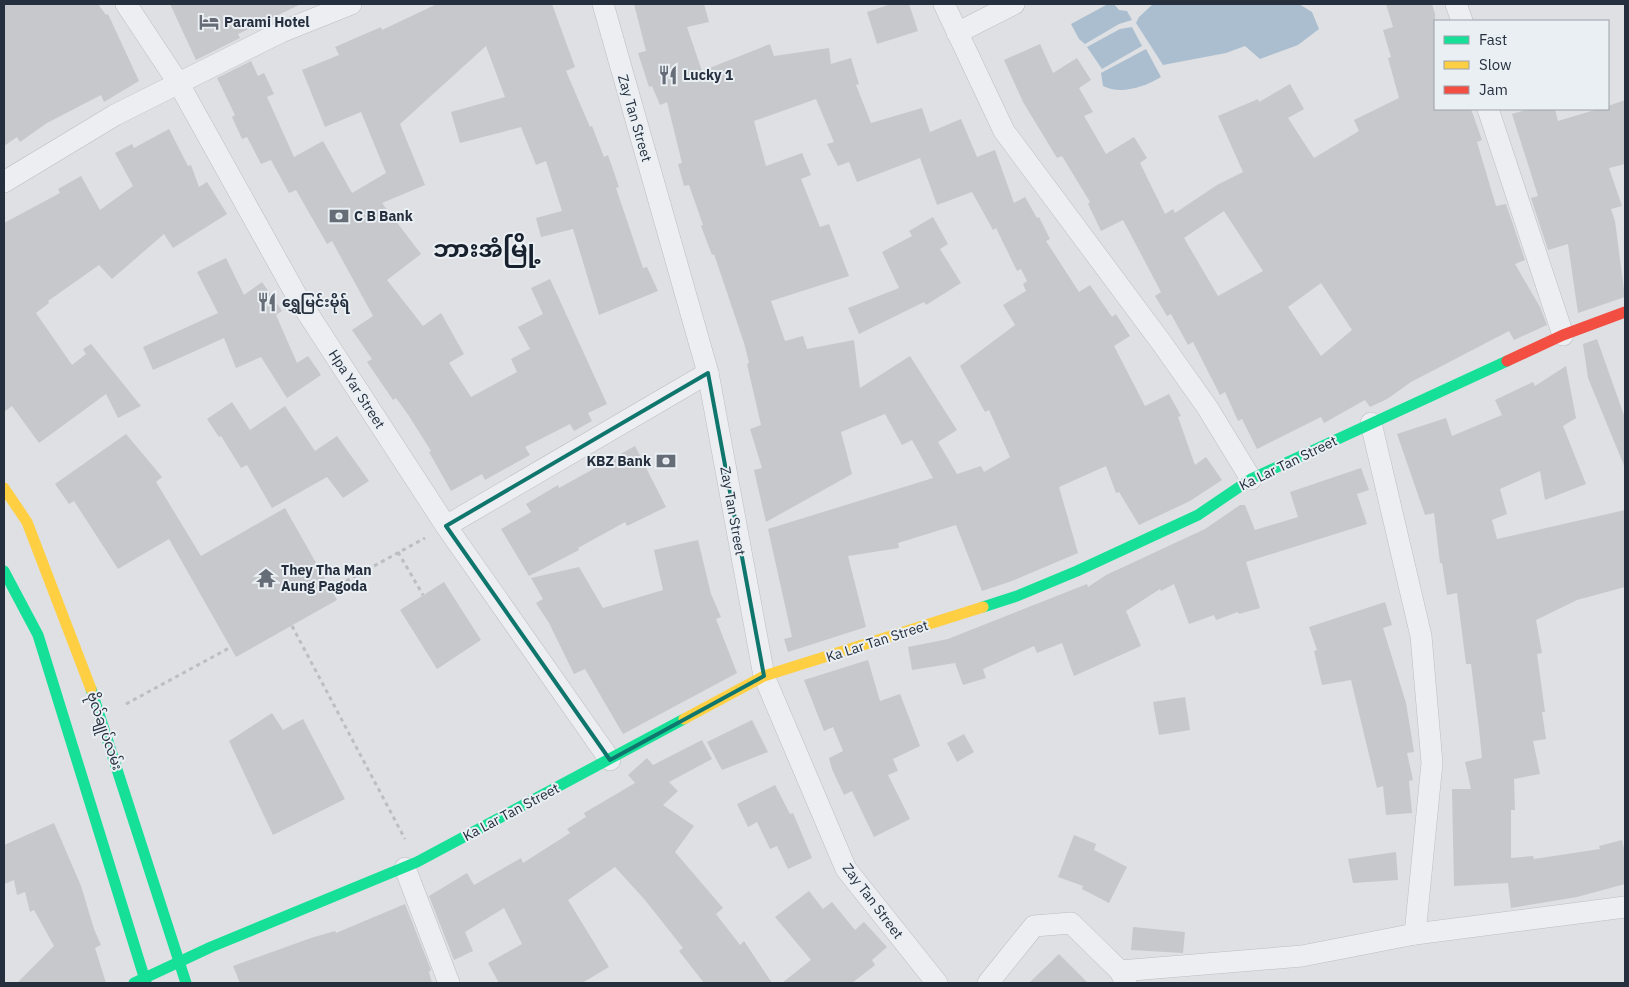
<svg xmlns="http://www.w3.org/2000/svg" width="1629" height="987" font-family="'IBM Plex Sans','Noto Sans Myanmar',sans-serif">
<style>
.water{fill:#aabed0}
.building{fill:#c6c8cb;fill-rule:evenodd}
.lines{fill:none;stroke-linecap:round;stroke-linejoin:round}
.street-casing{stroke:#bcbec1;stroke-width:22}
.path{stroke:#bcbfc2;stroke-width:3;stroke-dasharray:4 4;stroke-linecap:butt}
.street{stroke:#edeef1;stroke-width:21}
.fast{stroke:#16e098;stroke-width:11}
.slow{stroke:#ffcf43;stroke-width:11}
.jam{stroke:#f24e42;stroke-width:11}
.marked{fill:none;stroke:#0f766e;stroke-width:4;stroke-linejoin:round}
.labels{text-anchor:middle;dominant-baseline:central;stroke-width:4;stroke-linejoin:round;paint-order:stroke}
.poi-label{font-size:14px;font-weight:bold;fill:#252f3d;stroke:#eaeff4;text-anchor:start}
.street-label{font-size:14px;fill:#252f3d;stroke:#eaeff4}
.town-label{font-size:24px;font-weight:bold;fill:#17202d;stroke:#eaeff4}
</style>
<rect width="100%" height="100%" fill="#dee0e3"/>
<g class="water">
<path d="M1108,4H1114L1119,10L1127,11L1132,20L1119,24L1085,44L1079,39L1071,24Z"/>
<path d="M1153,4H1299L1312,12L1319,29L1298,45L1260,59L1245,46L1226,53L1163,65L1136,23L1139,17Z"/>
<path d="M1132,27L1142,46L1102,69L1087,47L1120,29Z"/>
<path d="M1146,49L1161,77C1144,87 1121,95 1103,86L1101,73Z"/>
</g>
<g class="building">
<path d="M4,4H98L106,15L108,14L139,81L104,102L101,95L47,123L20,142L17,137L4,146Z"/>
<path d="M170,4H301L238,34L240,38L196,60Z"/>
<path d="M437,4H552L575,67L566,71L590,127L592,126L604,157L608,155L619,187L616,188L643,268L647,267L658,291L599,315L573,229L541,237L536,218L562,211L546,161L536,165L521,127L460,143L451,112L505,97L486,46L400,124L425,185L382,203L421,254L387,280L423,326L441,313L464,354L449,363L471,397L517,372L511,359L530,349L518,327L543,314L531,288L550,279L607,404L588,413L592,421L574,431L570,424L525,447L530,455L485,480L482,474L451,491L429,452L431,451L409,416L396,398L393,400L367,362L372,359L352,330L373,316L332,241L327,244L296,190L289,193L271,160L261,164L247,137L242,139L232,117L235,115L217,78L251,61L258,76L264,73L274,94L267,97L294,157L323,141L352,193L386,173L361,112L325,127L302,70L339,55L335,47L381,27L382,30Z"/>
<path d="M634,4H704L709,22L687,27L702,71L770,44L774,56L829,48L831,64L851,58L859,84L856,85L871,123L922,108L930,132L961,119L977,157L995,150L1014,203L1025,197L1037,218L1039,217L1050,239L1046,241L1079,292L1090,285L1112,317L1116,314L1130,336L1114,346L1145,406L1169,394L1181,416L1178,417L1195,465L1206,457L1222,480L1190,501L1139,525L1119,492L1116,493L1106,466L1059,487L1078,553L1012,581L982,591L956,525L898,543L899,548L848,556L866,627L788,652L784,639L792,637L768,529L933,478L912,440L902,445L885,414L841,432L852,474L766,522L754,470L762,468L750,429L761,425L747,364L749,363L744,343L714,254L712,255L701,226L703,225L689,185L684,186L678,164L682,163L667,102L660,105L652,86L649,87L638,53L646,51ZM816,99L834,142L827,144L838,166L849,162L857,182L920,158L937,205L972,192L993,230L996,228L1017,271L1021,269L1027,281L1023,284L1026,291L1003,305L1015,325L960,366L985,412L989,410L1010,457L984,472L981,466L957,474L938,442L957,430L910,356L860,388L854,340L807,349L803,336L785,341L771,301L849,276L829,224L820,227L801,179L811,175L802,153L766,166L754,121Z"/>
<path d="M891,4H909L918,31L877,44L867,12Z"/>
<path d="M1386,4H1432L1435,14V109H1471L1482,140L1477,142L1496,206L1506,204L1525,260L1515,264L1540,307L1547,325L1514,340L1509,331L1411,382L1387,399L1370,407L1365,400L1324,423L1321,417L1257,449L1242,419L1238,421L1225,392L1220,395L1193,342L1188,345L1171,314L1167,316L1155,296L1161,292L1123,220L1101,231L1088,204L1090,202L1062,156L1057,158L1023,102L1004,60L1040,44L1053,73L1077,58L1091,80L1079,88L1093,112L1084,116L1106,154L1134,137L1147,158L1140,163L1165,214L1173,209L1175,213L1217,185L1243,172L1218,116L1258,99L1259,102L1290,84L1304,109L1288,118L1314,158L1359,131L1354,120L1399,98L1388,58L1391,57L1383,30L1393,27ZM1224,211L1263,271L1218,296L1184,238ZM1321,283L1352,330L1321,356L1288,307Z"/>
<path d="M1625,100V164L1609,168L1622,206L1611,209L1615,221L1625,297L1578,313L1568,244L1548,250L1531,198L1538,196L1512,114L1530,109H1555L1558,121L1598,109H1608V106Z"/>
<path d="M169,129L188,166L191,165L199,187L207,182L227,214L173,248L164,234L112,279L99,265L48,301L49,303L36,313L72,365L86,354L83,349L91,344L141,406L118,418L106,394L39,443L12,406L4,412V223L60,193L58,189L81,176L100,210L133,186L115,153L132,144L134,148Z"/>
<path d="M933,217L948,244L940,249L961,283L926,305L924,302L859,334L848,308L899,288L882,252L912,236L909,231Z"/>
<path d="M226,258L244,295L262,282L282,311L276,315L297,363L308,356L321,375L287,398L261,357L236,368L224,338L153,370L143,347L218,313L197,272Z"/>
<path d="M1597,339L1625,418V468L1588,378L1583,344Z"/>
<path d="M1566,366L1576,418L1563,426L1586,484L1545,500L1540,471L1500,489L1507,514L1492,520L1497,539L1625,510V587L1577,600L1536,620L1542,653L1537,654L1545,712H1542L1546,739L1533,741L1540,774L1514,779L1515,810H1511V858L1533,856L1534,859L1600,849L1599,846L1622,840L1625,852V884L1577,897L1511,908L1508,883L1454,886L1452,789H1471L1465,762L1482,758L1479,729L1471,664H1466L1457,593L1447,595L1442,563H1440L1434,513L1425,515L1397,434L1446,418L1452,436L1502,415L1495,400L1533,382L1535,386Z"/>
<path d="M232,402L250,430L285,406L315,451L337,436L369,481L343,498L327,477L272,508L247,465L241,468L221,436L219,437L207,419Z"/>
<path d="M126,434L162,477L156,482L201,556L285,508L337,600L236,657L169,539L118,569L74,501L69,504L55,484Z"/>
<path d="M635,446L666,507L627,526L625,522L578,548L579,550L529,576L501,529L531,512L526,504L558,485L559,488Z"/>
<path d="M1361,468L1369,490L1357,494L1367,524L1246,562L1260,608L1239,614L1238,612L1216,620L1214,615L1189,624L1174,584L1161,591L1160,589L1126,611L1141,646L1074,676L1062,643L1037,653L1034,646L983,669L986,678L963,685L955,663L912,670L908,647L948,639L1087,584L1088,587L1106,575L1205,529L1240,505H1245L1255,530L1298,517L1290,492Z"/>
<path d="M698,540L711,594L721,617L716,619L737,673L623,734L585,669L574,674L549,623L536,603L543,599L531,578L579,567L603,608L663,590L654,550Z"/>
<path d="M444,582L481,640L437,669L400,610Z"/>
<path d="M1385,602L1392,625L1383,628L1406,703L1414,752L1407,753L1413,780L1409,781L1412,813L1386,815L1383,786L1377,788L1351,680L1322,685L1314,651L1317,650L1309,627Z"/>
<path d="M868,660L880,701L900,694L920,746L893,759L898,771L888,775L910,819L874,837L852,791L844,795L832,769L829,758L843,751L833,727L824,731L804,680Z"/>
<path d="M1185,697L1190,730L1159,735L1153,702Z"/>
<path d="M272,713L283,730L303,719L345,799L273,835L229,741Z"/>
<path d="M752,720L768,752L722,770L707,742Z"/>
<path d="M964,734L974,752L957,762L947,743Z"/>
<path d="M702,740L712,759L669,782L678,791L663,805L694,826L675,852L723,908L716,914L740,945L744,941L772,983H704L679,951L683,948L645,900L615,867L568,900L609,967L582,983H499L488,963L522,944L504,908L465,932L473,951L454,960L429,896L467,873L474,885L521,858L523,863L570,833L567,829L586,817L584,813L635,783L628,775L647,758L653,765Z"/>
<path d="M775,785L790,814L793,813L812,858L788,869L777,846L770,849L757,822L748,827L737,804Z"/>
<path d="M54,823L81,886L94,929L101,945L95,948L106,983H17L54,946L34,910L30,912L25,892L17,895L14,880L4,884V845Z"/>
<path d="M1074,835L1096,844L1094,850L1127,867L1109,903L1082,889L1083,886L1058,877Z"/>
<path d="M1396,852L1398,880L1353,883L1348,859Z"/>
<path d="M809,891L823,909L832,902L855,930L864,922L887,947L872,960L875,965L852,983H782L811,960L775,917Z"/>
<path d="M405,904L431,970L429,972L432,983H240L233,966L311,938L335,931L336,933Z"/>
<path d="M1133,927L1185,932L1183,953L1131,950Z"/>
<path d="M1059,954L1088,983H1029Z"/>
</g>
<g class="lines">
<defs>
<g id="street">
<path d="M126,4L179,84L299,300L446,526L610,760"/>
<path d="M603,4L708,373L764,676L846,869L937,983"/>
<path d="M944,4L1004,131L1161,342L1207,407L1251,479"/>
<path d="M1456,4L1462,21"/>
<path d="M957,33L1014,4"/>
<path d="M1488,109L1563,335"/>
<path d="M4,182L115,115L281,32L351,4"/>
<path d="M1371,423L1421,636L1432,763L1415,934"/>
<path d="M446,526L708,373"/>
<path d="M405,868L449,983"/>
<path d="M1120,971L1302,956L1415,934L1625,907"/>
<path d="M988,983L1034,926L1071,923L1120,971L1126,983"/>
</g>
</defs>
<use href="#street" class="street-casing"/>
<g class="path">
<path d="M398,552L423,595"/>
<path d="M332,589L425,538"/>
<path d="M292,626L405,839"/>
<path d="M126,704L231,647"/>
</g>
<use href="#street" class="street"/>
<g class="fast">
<path d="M4,571L38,635L146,983"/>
<path d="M983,607L1017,596L1077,571L1198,515L1251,479L1507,361"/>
<path d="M91,689L186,983"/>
<path d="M134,983L211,947L417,862L684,719"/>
</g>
<g class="slow">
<path d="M4,488L27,522L91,689"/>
<path d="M684,719L764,676L983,607"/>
</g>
<path class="jam" d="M1507,361L1563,335L1625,312"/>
</g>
<path class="marked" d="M708,373L764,676L610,760L446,526Z"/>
<defs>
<symbol id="hotel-bare" viewBox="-9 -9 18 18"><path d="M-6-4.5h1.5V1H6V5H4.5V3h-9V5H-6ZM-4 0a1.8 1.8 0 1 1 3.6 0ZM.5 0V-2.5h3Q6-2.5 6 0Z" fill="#666d77" stroke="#eaeff4" stroke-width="2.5" paint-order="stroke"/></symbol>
<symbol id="restaurant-bare" viewBox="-9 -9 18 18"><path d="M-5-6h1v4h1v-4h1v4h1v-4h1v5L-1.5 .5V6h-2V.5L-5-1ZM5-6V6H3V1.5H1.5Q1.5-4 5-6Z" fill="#666d77" stroke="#eaeff4" stroke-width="2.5" paint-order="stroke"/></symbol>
<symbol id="bank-bare" viewBox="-9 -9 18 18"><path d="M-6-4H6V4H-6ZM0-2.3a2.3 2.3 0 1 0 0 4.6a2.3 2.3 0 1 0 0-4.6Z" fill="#666d77" stroke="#eaeff4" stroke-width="2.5" paint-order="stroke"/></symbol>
<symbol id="temple-bare" viewBox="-9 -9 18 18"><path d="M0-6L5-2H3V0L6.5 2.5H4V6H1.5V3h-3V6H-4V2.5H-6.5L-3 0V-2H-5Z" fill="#666d77" stroke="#eaeff4" stroke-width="2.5" paint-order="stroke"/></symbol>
</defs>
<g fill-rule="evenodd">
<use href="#hotel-bare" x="195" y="8" width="28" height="28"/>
<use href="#restaurant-bare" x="654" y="61" width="28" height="28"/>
<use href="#bank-bare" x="325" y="202" width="28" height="28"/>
<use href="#restaurant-bare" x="253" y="288" width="28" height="28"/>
<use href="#bank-bare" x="652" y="447" width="28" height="28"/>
<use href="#temple-bare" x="252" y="564" width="28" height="28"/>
</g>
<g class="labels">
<g class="poi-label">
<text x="224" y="22">Parami Hotel</text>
<text x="683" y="75">Lucky 1</text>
<text x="354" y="216">C B Bank</text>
<text x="282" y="302">ရွှေမြင်းမိုရ်</text>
<text x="651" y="461" text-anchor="end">KBZ Bank</text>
<text x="281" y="570">They Tha Man<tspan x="281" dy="16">Aung Pagoda</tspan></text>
</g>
<g class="street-label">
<text transform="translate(635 118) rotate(74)">Zay Tan Street</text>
<text transform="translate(357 389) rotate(57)">Hpa Yar Street</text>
<text transform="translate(1288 463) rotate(-26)">Ka Lar Tan Street</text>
<text transform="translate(733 511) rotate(80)">Zay Tan Street</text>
<text transform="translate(877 641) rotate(-18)">Ka Lar Tan Street</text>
<text transform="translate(105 731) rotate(71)">ဗိုလ်ချုပ်လမ်း</text>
<text transform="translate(511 812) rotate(-28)">Ka Lar Tan Street</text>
<text transform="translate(873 901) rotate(53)">Zay Tan Street</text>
</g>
<g class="town-label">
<text x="487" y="248">ဘားအံမြို့</text>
</g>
</g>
<rect width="1629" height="987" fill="none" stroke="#252f3d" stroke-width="10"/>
<rect x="1434" y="20" width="175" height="90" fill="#eaeff4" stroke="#9ba2ab"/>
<rect x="1444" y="36" width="25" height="8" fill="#16e098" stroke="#9ba2ab"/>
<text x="1479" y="45" font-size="15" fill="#252f3d">Fast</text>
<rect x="1444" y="61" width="25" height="8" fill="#ffcf43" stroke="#9ba2ab"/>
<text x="1479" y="70" font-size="15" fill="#252f3d">Slow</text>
<rect x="1444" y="86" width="25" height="8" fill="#f24e42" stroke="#9ba2ab"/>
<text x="1479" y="95" font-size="15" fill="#252f3d">Jam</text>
</svg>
